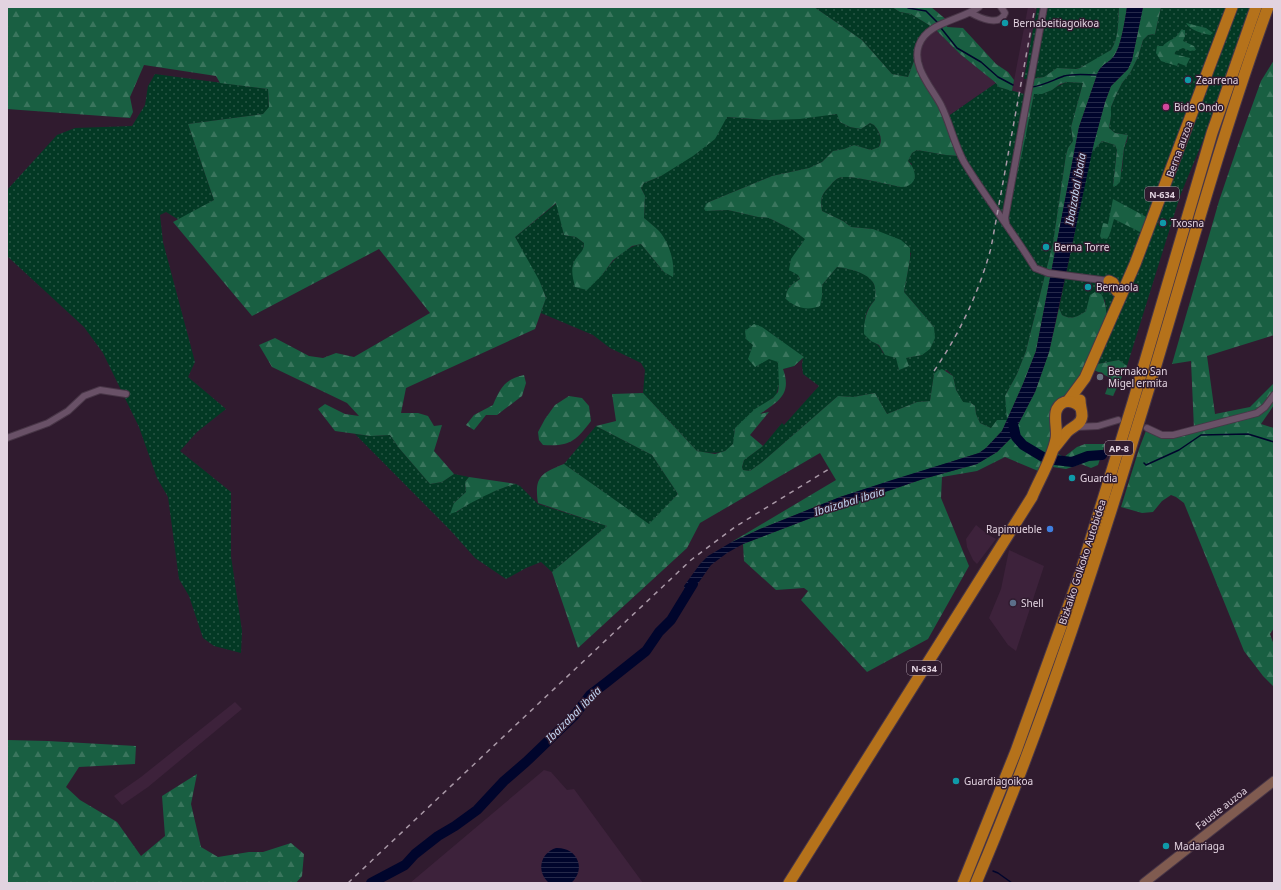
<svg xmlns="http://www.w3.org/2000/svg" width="1281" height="890" font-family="'Noto Sans',sans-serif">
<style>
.built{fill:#3d223b}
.grass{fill:url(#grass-dots)}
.forest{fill:url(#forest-firs)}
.water{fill:url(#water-rules)}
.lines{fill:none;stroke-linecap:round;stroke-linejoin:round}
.stream{stroke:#00052c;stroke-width:1.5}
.river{stroke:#00052c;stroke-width:10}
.street-casing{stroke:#483647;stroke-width:8}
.secondary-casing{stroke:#483647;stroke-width:11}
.highway-casing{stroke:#483647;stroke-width:13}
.street{stroke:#695167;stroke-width:6}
.secondary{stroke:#805b50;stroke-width:9}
.highway{stroke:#b5721b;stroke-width:11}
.rail{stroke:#a998a7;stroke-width:1.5;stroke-dasharray:5 5;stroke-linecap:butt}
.culture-dot{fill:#0f9aa8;stroke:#301b2f;stroke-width:1.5}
.hotel-dot{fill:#d1479c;stroke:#301b2f;stroke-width:1.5}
.worship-dot{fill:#6b7280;stroke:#301b2f;stroke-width:1.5}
.shop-dot{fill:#3f7fe0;stroke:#301b2f;stroke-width:1.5}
.service-dot{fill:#5c6f8a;stroke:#301b2f;stroke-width:1.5}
.labels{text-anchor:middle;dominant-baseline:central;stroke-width:3;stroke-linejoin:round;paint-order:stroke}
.shield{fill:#301b2f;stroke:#ad9cab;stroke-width:1}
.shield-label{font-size:9px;font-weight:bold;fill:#e2d3e0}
.poi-label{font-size:10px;fill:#e2d3e0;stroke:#301b2f;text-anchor:start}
.street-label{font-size:10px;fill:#e2d3e0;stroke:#301b2f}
.water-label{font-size:11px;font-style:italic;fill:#c0d3f0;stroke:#301b2f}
</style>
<defs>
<pattern id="grass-dots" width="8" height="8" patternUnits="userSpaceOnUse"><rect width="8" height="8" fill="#033924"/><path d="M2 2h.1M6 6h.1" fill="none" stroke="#275544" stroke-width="1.8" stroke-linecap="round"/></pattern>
<pattern id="forest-firs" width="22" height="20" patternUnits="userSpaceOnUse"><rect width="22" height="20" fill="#195f42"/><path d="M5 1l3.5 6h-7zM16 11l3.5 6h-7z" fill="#3a755d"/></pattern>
<pattern id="water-rules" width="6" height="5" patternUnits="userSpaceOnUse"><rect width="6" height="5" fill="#00052c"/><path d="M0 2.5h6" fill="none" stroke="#25294a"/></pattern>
</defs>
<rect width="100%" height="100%" fill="#301b2f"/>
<g class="built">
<path d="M1028,7H1037L1014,130L1012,91Z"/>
<path d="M934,28L960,54L996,83L947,117L918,61L919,44Z"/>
<path d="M976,525L987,534L996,539L977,564L973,560L967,547L966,539Z"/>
<path d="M1009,550L1044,566L1016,651L1008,645L989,618L1001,589Z"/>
<path d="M235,702L242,709L148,787L122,805L114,796L141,777Z"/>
<path d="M544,770L551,772L567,790L574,789L643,883H410Z"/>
</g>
<g class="grass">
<path d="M814,7H892L900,12L911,14L934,28C920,37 914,62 908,77L892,74L862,40Z"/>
<path d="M1037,7H1119C1118,18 1119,39 1112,48C1108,55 1088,63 1080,68L1075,69L1057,68L1044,77L1024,79Z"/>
<path d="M1161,7H1256L1240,51L1180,196L1127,366L1119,360L1091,365L1106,333V311L1105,300L1091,295L1086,311C1077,317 1072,320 1062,315L1059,308L1091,153L1102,141L1115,145L1117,150L1113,185L1122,171L1124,148L1127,141L1128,135L1115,133L1109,128L1111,116V107L1116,95L1122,83L1130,73L1138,57L1143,40L1148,35L1155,34Z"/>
<path d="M155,74L268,89L269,108L263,114L188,124L214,200L179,220L166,212L160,215L163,242L195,362L188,377L226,409L197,432L180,451L231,492V556L242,631L241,653L214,646L203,638L189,596L179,579L168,497L157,478L139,427L103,353L84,327L7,256V190L57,135L75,128L132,126L145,105L148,86Z"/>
<path d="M1067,82L1083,83L1071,127L1073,141L1068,148L1066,155L1053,243L1026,351L1017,374L1005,396L1008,420L991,428L980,423L976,414L975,406L971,403H963L956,390L953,376L947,370L934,374L930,401L917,402L887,414L875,393L853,397L838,396L761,463L750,471L743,470L742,467L744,460L763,446L782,423L784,425L819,386L803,374L802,365L803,358L794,366L779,370V385L776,395L735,428C734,433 735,440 733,444C726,456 708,453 697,451L643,393L645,370L641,363L610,348L593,335L541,313L546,297L515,237L557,203L564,235L576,237L584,243L583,252L575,260L602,275C612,261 623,248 641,244L664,272L672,261C665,239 661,233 644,218L645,196L641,188L644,183L661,176L726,117L769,120L838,114L840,122L850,127L861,129L870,123L874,125C880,132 882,139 879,147L871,150L854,145L844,149L833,151L822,162L809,168L772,176L709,202L707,211L728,210L758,217L769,218L793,230L806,239L799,247L798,275L800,279L789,287L822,296V285L837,267C849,269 869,272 874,284C876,289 875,295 875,300C864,311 861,326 871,340C873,342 876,343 878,345C880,347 882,351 883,353L897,358L899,370L905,358L922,355L934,327L904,292L911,253L873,229L851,227L843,221L822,211C820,200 821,194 830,186C833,182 836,178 842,177C856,176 886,184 901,187L912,164L908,161L912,153L917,150L946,155L961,156L947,117L996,83L999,87L1028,95L1025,137L1034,94C1050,94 1053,87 1067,82Z"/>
<path d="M596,426L652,455L678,494L649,525L564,464Z"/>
<path d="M355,434L371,436L390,435L399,448L430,484L442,482L454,474L469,477L465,482L466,492L454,503L457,512C473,499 496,489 516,484L520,486L538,504L607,526L552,572L541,562L526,568L506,579L475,558L451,531Z"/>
</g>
<g class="forest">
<path d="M7,7H814L862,40L892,74L908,77L917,53L918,61L940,103L961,156L946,155L917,150L912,153L908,161C918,171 918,187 901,187C886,184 856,176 842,177C836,178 833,182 830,186C821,194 820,200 822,211L843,221L851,227L873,229L901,240L910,248V259L904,292L934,327L935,338L930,349L922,355L906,358L909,366L899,370L896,358L885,355L879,345L871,341L864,334C864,320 866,310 875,300C875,295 876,289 874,284C868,272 849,269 837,267L822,285V296L820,306C807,311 796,308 786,299C786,288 791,285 800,279L798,275L789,270L791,259L805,239L793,230L769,218L758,217L728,210L706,211L704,209L706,204L709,202L772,176L809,168L822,162L833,151L844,149L854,145L871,150L879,147C883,139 880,132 874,125L870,123L861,129L850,127L840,122L837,114L800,119L769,120L727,117L715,139L693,156L661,176L644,183L641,188L645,196L644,218C649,222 654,226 659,231C669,242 675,262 673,277L664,272L641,244L632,246L613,260L602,275L587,290L575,287C573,278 570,269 575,260C579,253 584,252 584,243L576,237L564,235L556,203L515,237L539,280L546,298L535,329L406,388L401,413H418L428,416L434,426L442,425L434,451L454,474L442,482L430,484L399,448L390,435L371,436L335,431L318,409L325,404L345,414L359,416L347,403L272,367L259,345L275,338L309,356L323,358L336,353L354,357L430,313L379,249L252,316L173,222L214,200L188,124L263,114L269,107L268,89L220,83L216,76L144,65L130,97L133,112L130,118L7,109Z"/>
<path d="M892,7H931L948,21L947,27L963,28L996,64L1008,72L1014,80L1012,91L999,87L996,83L960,54L934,28L911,14L900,12Z"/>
<path d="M1119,7H1127C1125,20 1121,47 1114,56C1109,63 1103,63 1098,72L1079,127L1036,351L1023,384L1002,431L986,448L979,453L840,497L760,529L730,543L836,480L820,453L700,523L687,548L578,648L552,572L607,526L538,503C534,477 541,473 564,464L649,524L678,494L652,455L596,426L616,421L612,394L643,393L697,451L715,454L725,451L733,444L735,428L755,409L773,398L778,392L779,385L778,362L769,359L755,367L748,359L753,345L746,339L745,331L754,324L762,327L804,357L794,366L783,369C792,394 779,401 760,414L769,412L750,435L763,446L744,460L742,467L743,470L750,471L761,463L838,396L853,397L875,393L887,414L917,402L930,401L934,374L937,371L942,369L953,376L956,390L963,402L971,403L975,406L976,414L980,423L991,428L997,420H1007L1005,396L1017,374L1026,351L1053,243L1066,155L1068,148L1073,141L1071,127L1083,83L1067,82L1060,84L1052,90L1042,94H1034C1026,132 1020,172 1007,208L1031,79L1044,77L1057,68L1076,69L1080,68L1111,50C1119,39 1118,20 1119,7Z"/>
<path d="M1143,7H1161L1155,34L1148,35L1143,40L1138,57L1130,73L1122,83L1116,95L1111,107V116L1109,128L1115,133L1128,135L1124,148L1120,182L1116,186H1113L1117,150L1115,145L1102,141L1091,153L1105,102L1111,86L1128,69L1132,60Z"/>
<path d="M1186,23L1206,28L1213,33L1210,35C1202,33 1191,31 1186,23Z"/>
<path d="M1181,30H1185V36L1183,41L1194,46L1196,50L1190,51L1183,48L1176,51L1174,54L1190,58L1186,66L1178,63L1177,66L1161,61L1156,53L1157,46H1163C1170,38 1175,41 1181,30Z"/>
<path d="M1274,60V335L1207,356L1215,414L1250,407L1274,383V405L1261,424L1274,428V628L1270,634L1274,645V687L1263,676L1244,651L1184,503L1176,497L1171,495L1162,501L1153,512L1142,513L1121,507L1139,449L1147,428L1162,435L1194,429L1191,361L1172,364L1219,201L1239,142L1261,81Z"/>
<path d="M1113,199L1152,220L1146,235L1114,219L1111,230L1109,236L1107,239L1101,238L1100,236L1103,223L1108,224Z"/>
<path d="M1095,292L1101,294C1107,303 1108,322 1105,333C1102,344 1096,355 1092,365L1119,360L1127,366L1113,396L1105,394L1111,378L1094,370L1063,402L1052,451L1064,457L1077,447L1085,444H1105L1098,465L1091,468L1081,464L1066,469L1046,466L1043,473L1005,457L977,471L942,477L941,498L969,566L928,639L867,672L801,600L808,591L804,588L776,590L744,561L743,544L832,510L923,479L977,464L997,452L1011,438L1035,392L1049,352L1059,308L1062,315C1072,320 1077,317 1086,311L1090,295Z"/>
<path d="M524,375L526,383L522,396L497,415H486L474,430L466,425L474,415L493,405C500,388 505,379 524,375Z"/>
<path d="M569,396L582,398L589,406L591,421C576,441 569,447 543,445L539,440L538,432L545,419L555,405Z"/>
<path d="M469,477L516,484C499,488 485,496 469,504C462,508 458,512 450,514L454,503L466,492L465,482Z"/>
<path d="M7,740L48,741L136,746L135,764L79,767L66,787L80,800L117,822L141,856L165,836L162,796L197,774L191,804L201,847L218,857L249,852H263L291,843L304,854L302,876L296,883H7Z"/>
</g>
<g class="water">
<path d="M1127,7H1143L1132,60L1128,69L1111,86L1105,102L1094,143L1049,352L1035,392L1011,438L997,452L977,464L923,479L832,510L743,544L727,553L711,565L687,599L684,586L700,564L708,556L730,543L760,529L840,497L892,480L979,453L986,448L1002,431L1023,384L1036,351L1079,127L1098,72C1103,63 1109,63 1114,56C1121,47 1125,20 1127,7Z"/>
<path d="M556,848C577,847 587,869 571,883H549C536,872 540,853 556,848Z"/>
</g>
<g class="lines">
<g class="stream">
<path d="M908,8L926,11L938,23"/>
<path d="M941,28L957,48L981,62L998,77L1013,85"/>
<path d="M1031,87C1043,86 1053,80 1064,76C1075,73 1088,75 1099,75"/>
<path d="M1144,463L1146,465L1179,450L1201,435L1248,434L1274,442"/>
<path d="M993,871L998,873L1012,883"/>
</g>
<g class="river">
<path d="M1013,424L1016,437L1023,445L1043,457"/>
<path d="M1055,460L1072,462L1088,456L1102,455"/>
<path d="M371,883L405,865L415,854L438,836L455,826L477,810L504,781L526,762L574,716L590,695L607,682L646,651L659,632L671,620L693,584"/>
</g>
<defs>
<g id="street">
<path d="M979,7C962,20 927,22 919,45C911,66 932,88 941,105C950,123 954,144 964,162C986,198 1013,232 1035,268L1048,273L1109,281"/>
<path d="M971,13C980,18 1000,27 1005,13L1001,7"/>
<path d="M1006,223L1005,218L1044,7"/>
<path d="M1076,427L1098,426L1118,420"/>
<path d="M1147,428L1162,435H1173L1257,413L1265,407L1274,395"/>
<path d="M7,438L48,423L68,411L84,396L100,390L126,394"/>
</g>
<path id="secondary" d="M1144,883L1274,781"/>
<g id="highway">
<path d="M1109,281L1113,283L1117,291"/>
<path d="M1068,401L1085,378L1135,264L1232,7"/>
<path d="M1055,447C1059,442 1063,437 1067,432C1073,426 1081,425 1082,416C1082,410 1080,406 1080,400"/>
<path d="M789,883L1032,497C1040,478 1052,459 1056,439C1058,430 1053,416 1057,409C1062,399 1073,400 1080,407"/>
<path d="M963,883L1016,751L1080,574L1133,402L1212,133L1256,7"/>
<path d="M976,883C1046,718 1101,547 1153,375C1190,252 1224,128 1268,7"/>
</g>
</defs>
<use href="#street" class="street-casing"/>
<use href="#secondary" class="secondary-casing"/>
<use href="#highway" class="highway-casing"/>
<use href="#street" class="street"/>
<use href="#secondary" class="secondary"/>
<use href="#highway" class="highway"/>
<g class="rail">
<path d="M934,371C960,333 979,292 991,248L1035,7"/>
<path d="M348,883L691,560L735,527L829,469"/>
</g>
</g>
<g class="culture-dot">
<circle cx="1005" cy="23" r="4"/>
<circle cx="1188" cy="80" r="4"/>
<circle cx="1163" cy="223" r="4"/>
<circle cx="1046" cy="247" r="4"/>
<circle cx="1088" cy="287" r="4"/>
<circle cx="1072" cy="478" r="4"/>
<circle cx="956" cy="781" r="4"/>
<circle cx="1166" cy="846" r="4"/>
</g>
<circle class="hotel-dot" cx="1166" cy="107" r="4"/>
<circle class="worship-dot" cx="1100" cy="377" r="4"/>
<circle class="shop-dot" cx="1050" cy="529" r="4"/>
<circle class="service-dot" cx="1013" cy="603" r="4"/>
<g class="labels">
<g class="shield">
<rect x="1145" y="187" width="34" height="14" rx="3"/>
<rect x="1105" y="441" width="28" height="14" rx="3"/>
<rect x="907" y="661" width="34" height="14" rx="3"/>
</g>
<g class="shield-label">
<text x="1162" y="194">N-634</text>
<text x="1119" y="448">AP-8</text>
<text x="924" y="668">N-634</text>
</g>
<g class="poi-label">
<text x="1013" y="23">Bernabeitiagoikoa</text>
<text x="1196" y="80">Zearrena</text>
<text x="1174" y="107">Bide Ondo</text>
<text x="1171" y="223">Txosna</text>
<text x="1054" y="247">Berna Torre</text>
<text x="1096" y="287">Bernaola</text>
<text x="1108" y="371">Bernako San<tspan x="1108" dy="12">Migel ermita</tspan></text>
<text x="1080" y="478">Guardia</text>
<text x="1042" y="529" text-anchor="end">Rapimueble</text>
<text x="1021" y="603">Shell</text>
<text x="964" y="781">Guardiagoikoa</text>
<text x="1174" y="846">Madariaga</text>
</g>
<g class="street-label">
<text transform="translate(1179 149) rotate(-70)">Berna auzoa</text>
<text transform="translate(1082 562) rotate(-72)">Bizkaiko Golkoko Autobidea</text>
<text transform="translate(1221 808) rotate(-38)">Fauste auzoa</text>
</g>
<g class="water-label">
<text transform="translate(1075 189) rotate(-80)">Ibaizabal ibaia</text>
<text transform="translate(849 501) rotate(-17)">Ibaizabal ibaia</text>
<text transform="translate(573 714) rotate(-45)">Ibaizabal ibaia</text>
</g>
</g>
<rect width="1281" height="890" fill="none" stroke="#e2d3e0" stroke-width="16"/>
</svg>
